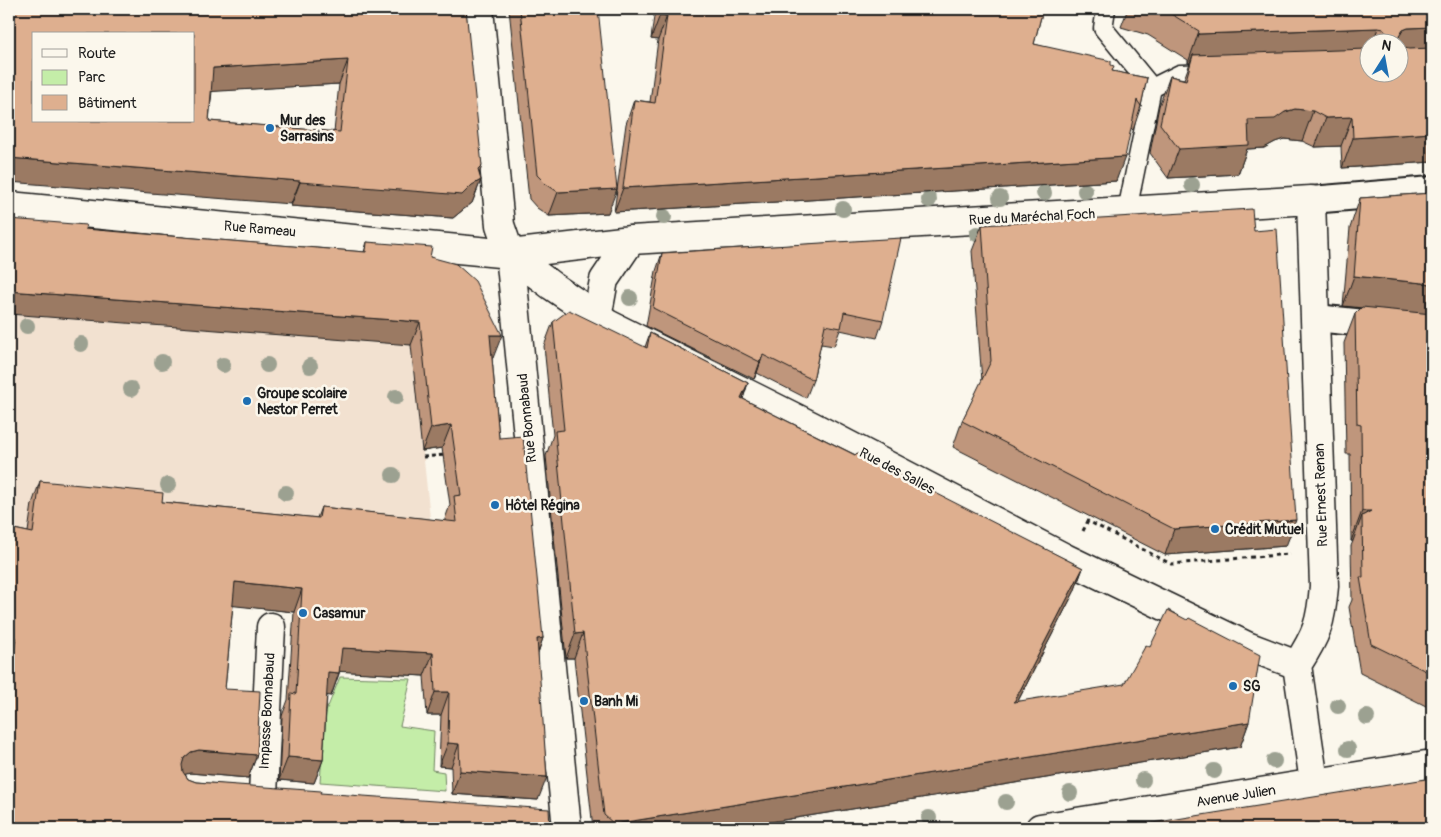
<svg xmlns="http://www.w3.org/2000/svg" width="1441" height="837" font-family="Pangolin,sans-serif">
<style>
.built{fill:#f2e1d0}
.green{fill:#c4eda8;stroke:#708462}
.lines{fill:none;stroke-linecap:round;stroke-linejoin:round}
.service-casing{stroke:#1c1c1c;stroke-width:21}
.pedestrian-casing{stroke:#1c1c1c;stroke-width:30}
.minor-casing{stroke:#1c1c1c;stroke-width:31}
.tertiary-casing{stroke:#1c1c1c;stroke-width:31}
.secondary-casing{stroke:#1c1c1c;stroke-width:31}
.path{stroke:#1c1c1c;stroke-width:3;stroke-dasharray:4 4;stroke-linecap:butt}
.service{stroke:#fbf7ec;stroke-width:18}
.pedestrian{stroke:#fbf7ec;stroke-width:26}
.minor{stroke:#fbf7ec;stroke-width:28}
.tertiary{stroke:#fbf7ec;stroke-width:28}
.secondary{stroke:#fbf7ec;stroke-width:28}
.tree{fill:#9ca191}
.wall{fill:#bf967b;stroke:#1c1c1c;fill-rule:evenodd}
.shaded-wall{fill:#9b7a64;stroke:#1c1c1c}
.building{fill:#deaf8f;stroke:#1c1c1c;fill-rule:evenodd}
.poi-dot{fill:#1f6fb2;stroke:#fbf7ec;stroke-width:2}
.labels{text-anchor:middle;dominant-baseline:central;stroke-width:5;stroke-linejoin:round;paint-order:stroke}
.poi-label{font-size:14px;font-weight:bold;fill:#1c1c1c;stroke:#fbf7ec;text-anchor:start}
.street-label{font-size:14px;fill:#1c1c1c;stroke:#fbf7ec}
</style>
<rect width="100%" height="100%" fill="#fbf7ec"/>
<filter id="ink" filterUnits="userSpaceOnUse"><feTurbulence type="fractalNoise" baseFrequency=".02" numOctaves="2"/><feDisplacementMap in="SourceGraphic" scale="10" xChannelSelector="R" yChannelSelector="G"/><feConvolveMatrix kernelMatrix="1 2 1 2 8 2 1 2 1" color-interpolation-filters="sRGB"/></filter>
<g filter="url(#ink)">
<path class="built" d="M9,243L358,275L489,443L423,451L435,566L68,540L9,530Z"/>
<path class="green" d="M340,677L411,679L400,726L434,731L432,770L444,772L445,791L320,782L325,714Z"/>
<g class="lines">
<defs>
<g id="service">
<path d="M1106,9L1103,28L1152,88L1127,211"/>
<path d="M1152,88L1180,74L1208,73"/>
</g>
<g id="pedestrian">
<path d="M1311,200L1432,190"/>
<path d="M1316,318L1432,330"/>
</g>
<g id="minor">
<path d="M9,206L510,254L631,240L1311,200L1324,586C1321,623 1317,634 1297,665L1314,782"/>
<path d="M510,254L552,286L608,324L812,426L1065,558L1247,646L1297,665"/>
<path d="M597,318L604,280L631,240"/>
<path d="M263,795L271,627"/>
</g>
<path id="tertiary" d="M1040,828L1432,764"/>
<path id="secondary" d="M479,9L500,225L510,254L567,828"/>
</defs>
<use href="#service" class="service-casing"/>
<use href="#pedestrian" class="pedestrian-casing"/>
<use href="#minor" class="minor-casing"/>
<use href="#tertiary" class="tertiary-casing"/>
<use href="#secondary" class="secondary-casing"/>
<g class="path">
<path d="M423,457L445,455"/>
<path d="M1083,531L1088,521L1171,564L1290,554"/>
</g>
<use href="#service" class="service"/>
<use href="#pedestrian" class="pedestrian"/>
<use href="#minor" class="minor"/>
<use href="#tertiary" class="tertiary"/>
<use href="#secondary" class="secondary"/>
</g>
<g class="tree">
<circle cx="1192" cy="185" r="8"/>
<circle cx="1085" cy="191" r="8"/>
<circle cx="1044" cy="193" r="8"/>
<circle cx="1000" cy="198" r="8"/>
<circle cx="929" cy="200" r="8"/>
<circle cx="843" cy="209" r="8"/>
<circle cx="664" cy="217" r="8"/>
<circle cx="977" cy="234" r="8"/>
<circle cx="630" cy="298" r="8"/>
<circle cx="27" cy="326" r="8"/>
<circle cx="81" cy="344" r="8"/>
<circle cx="162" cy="362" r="8"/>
<circle cx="223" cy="365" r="8"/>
<circle cx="267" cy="365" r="8"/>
<circle cx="310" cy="366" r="8"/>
<circle cx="131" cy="389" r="8"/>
<circle cx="396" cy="397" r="8"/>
<circle cx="393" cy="475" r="8"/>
<circle cx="168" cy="485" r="8"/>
<circle cx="286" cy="493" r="8"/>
<circle cx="1338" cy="706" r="8"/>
<circle cx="1367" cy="717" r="8"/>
<circle cx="1348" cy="749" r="8"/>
<circle cx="1274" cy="761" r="8"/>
<circle cx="1214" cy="771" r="8"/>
<circle cx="1143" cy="780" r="8"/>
<circle cx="1070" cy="793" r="8"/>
<circle cx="1006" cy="802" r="8"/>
<circle cx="929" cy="818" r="8"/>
</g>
<g class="wall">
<path d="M9,9H466L479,173L481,180L472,203L464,209L453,218L291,206V204ZM339,84L334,132L209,121L212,91Z"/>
<path d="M509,9H598L608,213L549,216L537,208L529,199Z"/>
<path d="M655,9H1043L1034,44L1111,65L1112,71L1147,78L1141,106L1133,130L1131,128L1116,181L614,212L626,124L634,100L650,102L658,40L651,39Z"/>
<path d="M1120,9H1432V162L1342,168L1341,146L1315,147L1302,141L1284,139L1275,142L1264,148L1247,149L1238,174L1168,178L1150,153L1159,106L1170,76L1184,79L1190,63H1188V60L1148,35L1121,27L1127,11ZM1368,42H1398L1368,72Z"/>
<path d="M1432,193V709L1360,673L1349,607L1352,600L1351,546L1353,541H1351L1350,454H1346L1344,343L1355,314L1361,308L1343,306L1350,228L1360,198Z"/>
<path d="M982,225L1254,231L1286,546L1165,555L953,447L962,421L982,381L972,251Z"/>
<path d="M85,229L364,252L367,242L430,257L493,358H492L499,438L543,638L538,653V800L452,794L451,767L439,766L441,715H427L424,676L340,671L331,696L327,695L323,760L314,783L279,780L282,716L288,700L294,612L233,605L225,689L257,755L248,778L190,773L185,774L188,779L196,782L320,793L9,828V528L28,532L32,504L40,481L162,502L317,518L321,507L445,521V519L450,505L442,448L422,451L411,345Z"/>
<path d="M662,253L883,320L877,338L840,330L834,346L821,344L813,380L806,398L757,373L754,379L646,326L656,271Z"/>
<path d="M553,322L645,347L650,333L748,383L743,399L1083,568L1074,592L1018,701L1249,722L1240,747L733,828H593L574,658H566L546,456L553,435L544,346Z"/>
</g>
<g class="shaded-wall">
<path d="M660,15L667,16L658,40L651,39Z"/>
<path d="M1432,27V55L1398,57V38L1403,30L1408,28Z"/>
<path d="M1378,28L1373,42H1368V55H1193L1190,63H1188L1198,34Z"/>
<path d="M348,60L339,84L204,92L213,68Z"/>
<path d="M1295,109L1313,111L1302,141L1284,139L1275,142L1264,148L1247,149L1238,174L1168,178L1179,149L1248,120L1285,112Z"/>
<path d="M1352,117L1341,146L1315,147L1326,118Z"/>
<path d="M1432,133V162L1342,168L1353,138Z"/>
<path d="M1125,157L1116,181L614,212L623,188Z"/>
<path d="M9,158L300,181L291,204L9,182Z"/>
<path d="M482,166L476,183L481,180L472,203L464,209L453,218L291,206L300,182L478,170Z"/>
<path d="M617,189L608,213L549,216L558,192Z"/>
<path d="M1354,276L1432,284V315L1343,306Z"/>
<path d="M9,291L420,322L411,345L9,314Z"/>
<path d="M490,335H502L493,358H482Z"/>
<path d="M763,355L757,373L754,379L760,362Z"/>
<path d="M748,383L740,407L741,398Z"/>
<path d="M451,425L442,448L422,451L431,428Z"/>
<path d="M1362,511H1371L1362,516L1353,541H1351Z"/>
<path d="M1296,520L1286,546L1165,555L1174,529Z"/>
<path d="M1083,568L1074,592L1005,726L1014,702Z"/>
<path d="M235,582L302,589L294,612L227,605Z"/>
<path d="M583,633L574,658H566L575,634Z"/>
<path d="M543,638L535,661L537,639Z"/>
<path d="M342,648L433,653L424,676L333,671Z"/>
<path d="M328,672L339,673L331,696L320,695Z"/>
<path d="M435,692H449L441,715H427Z"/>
<path d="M1249,722L1240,747L733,828H613L614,824Z"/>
<path d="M448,743L459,744L451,767L439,766Z"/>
<path d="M199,750L257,755L248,778L190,773L183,775L176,781L184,758L191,752Z"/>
<path d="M288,757L323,760L314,783L279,780Z"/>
<path d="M460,771L547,777L538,800L452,794Z"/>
</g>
<g class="building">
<path d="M9,9H466L482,166L478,170L481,180L472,185L462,195L300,182V181L9,158ZM34,34H194V121H34ZM348,60L340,132L209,121L213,68Z"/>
<path d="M520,9H598L617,189L558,192L546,184L537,175Z"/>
<path d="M661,9H1043L1034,44L1111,61V65L1114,66L1112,71L1147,78L1141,106L1137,100L1125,157L623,188L634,100L655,103L667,16L660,15Z"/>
<path d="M1163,9H1432V27L1408,28L1403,30L1398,38L1400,44L1404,48L1409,49L1432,48V133L1353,138L1352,117L1326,118L1313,111L1295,109L1285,112L1275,119L1248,120L1249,145L1179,149L1160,124L1170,76L1186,80L1193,55L1368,49V72H1398V42H1388L1389,38L1384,29L1378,28L1198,34L1199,31Z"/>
<path d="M1432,193V284L1354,276L1360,198Z"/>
<path d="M1252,209L1254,231L1277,229L1296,520L1174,529L962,421L991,361L982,225Z"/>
<path d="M9,219L86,225L85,229L366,252L367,242L432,247L430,257L456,264L475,281L502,335H490L499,438L523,436L543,638L537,639L547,777L460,771L459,744L448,743L449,692H435L433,653L342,648L339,673L328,672L323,760L288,757L291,693L296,694L302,589L235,582L225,689L260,691L257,755L199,750L191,752L184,758L182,765L183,772L188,779L196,782L321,791L320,793L549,809L550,828H9V687L16,638L9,636V528L33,533L40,481L163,493L162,502L319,518L321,507L457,522L454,496L461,495L451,425L431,428L420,322L9,291Z"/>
<path d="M901,238L883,320L844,312L841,328L825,325L813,380L763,355L760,362L653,308L662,253Z"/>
<path d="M1362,307L1432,314V674L1371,644L1360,577H1363L1362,516L1371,511H1362L1361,425L1357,424L1355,314Z"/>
<path d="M569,310L647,348L650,333L748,383L741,398L855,455L857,453L1083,568L1014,702L1124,684L1146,645L1150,647L1168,610L1187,620L1189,618L1260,655L1249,722L614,824L604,815L583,633L575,634L555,431L564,430L553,322Z"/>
<path d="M1432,778V828H1121Z"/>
</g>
</g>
<g class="poi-dot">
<circle cx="270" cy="128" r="5"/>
<circle cx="247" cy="401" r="5"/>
<circle cx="495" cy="505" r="5"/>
<circle cx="1215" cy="529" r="5"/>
<circle cx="303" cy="613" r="5"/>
<circle cx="1233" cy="686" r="5"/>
<circle cx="584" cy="701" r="5"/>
</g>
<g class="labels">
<g class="poi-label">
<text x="280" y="120">Mur des<tspan x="280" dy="16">Sarrasins</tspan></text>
<text x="257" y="393">Groupe scolaire<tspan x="257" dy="16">Nestor Perret</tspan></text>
<text x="505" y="505">Hôtel Régina</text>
<text x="1225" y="529">Crédit Mutuel</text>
<text x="313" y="613">Casamur</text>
<text x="1243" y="686">SG</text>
<text x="594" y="701">Banh Mi</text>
</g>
<g class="street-label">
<text transform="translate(1032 217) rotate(-3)">Rue du Maréchal Foch</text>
<text transform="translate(260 229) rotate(5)">Rue Rameau</text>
<text transform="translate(527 418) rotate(-96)">Rue Bonnabaud</text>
<text transform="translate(897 471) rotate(28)">Rue des Salles</text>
<text transform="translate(1321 495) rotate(-92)">Rue Ernest Renan</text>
<text transform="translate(267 711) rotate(-87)">Impasse Bonnabaud</text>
<text transform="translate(1236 796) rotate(-9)">Avenue Julien</text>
</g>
</g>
<rect width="1441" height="837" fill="none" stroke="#fbf7ec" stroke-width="30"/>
<rect x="15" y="15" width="1411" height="807" fill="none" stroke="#1c1c1c" stroke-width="2" filter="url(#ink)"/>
<rect x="32" y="32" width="162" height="90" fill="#fbf7ec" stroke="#a29f99"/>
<rect x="42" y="49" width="25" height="8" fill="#fbf7ec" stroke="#a29f99"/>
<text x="78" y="58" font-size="15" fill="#1c1c1c">Route</text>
<rect x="42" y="70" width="25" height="15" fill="#c4eda8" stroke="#a29f99"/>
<text x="78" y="82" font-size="15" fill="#1c1c1c">Parc</text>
<rect x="42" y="95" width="25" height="15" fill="#deaf8f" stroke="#a29f99"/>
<text x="78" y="108" font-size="15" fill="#1c1c1c">Bâtiment</text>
<g transform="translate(1384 58) rotate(11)"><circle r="24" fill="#fbf7ec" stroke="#a29f99"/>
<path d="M0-4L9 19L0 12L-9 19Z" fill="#1f6fb2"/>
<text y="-8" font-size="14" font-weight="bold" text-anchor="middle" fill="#1c1c1c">N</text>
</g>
</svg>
